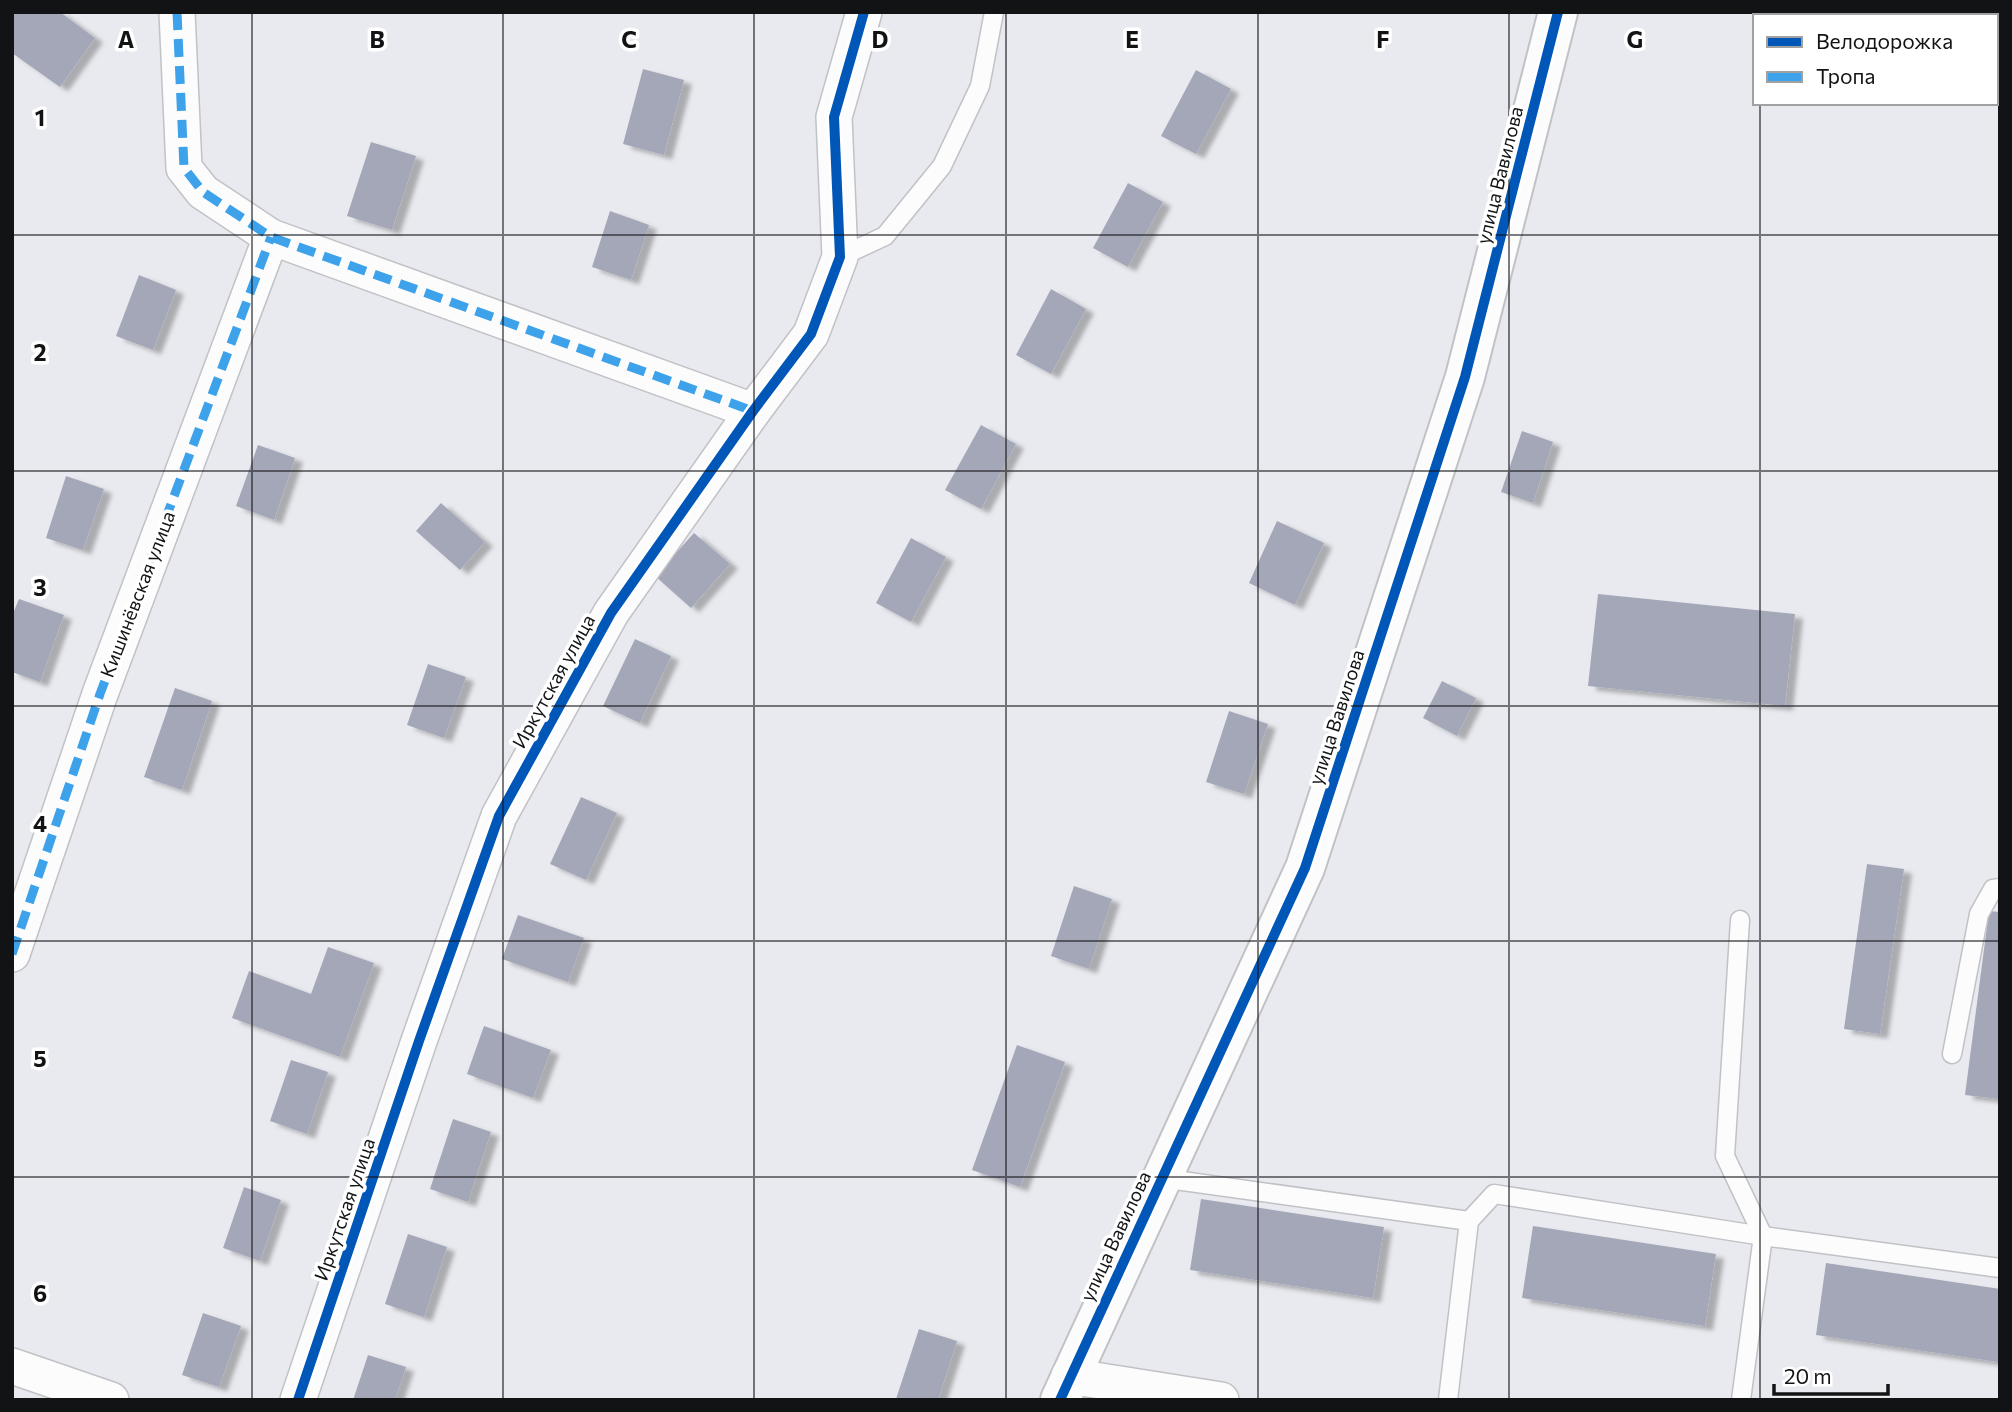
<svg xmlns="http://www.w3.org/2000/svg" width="2012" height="1412" font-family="Commissioner,sans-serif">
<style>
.building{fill:#a4a7b8;filter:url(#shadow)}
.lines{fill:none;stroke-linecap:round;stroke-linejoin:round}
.service-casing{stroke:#c1c2c6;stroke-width:21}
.minor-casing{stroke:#c1c2c6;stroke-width:38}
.tertiary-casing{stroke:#c1c2c6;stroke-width:42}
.service{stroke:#fcfcfd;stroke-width:18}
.minor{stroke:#fcfcfd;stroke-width:35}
.tertiary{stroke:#fcfcfd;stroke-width:38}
.quiet{stroke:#3da2ea;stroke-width:9;stroke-dasharray:18 9;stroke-linecap:butt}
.cycleway-casing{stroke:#fff;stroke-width:15}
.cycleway{stroke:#0057b8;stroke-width:10}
.grid{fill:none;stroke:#121315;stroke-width:2;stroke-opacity:0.55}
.labels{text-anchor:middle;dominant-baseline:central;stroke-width:7;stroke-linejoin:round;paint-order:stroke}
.street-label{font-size:19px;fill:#121315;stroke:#fff}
.grid-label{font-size:23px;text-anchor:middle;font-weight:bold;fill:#121315;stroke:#fff;stroke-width:7;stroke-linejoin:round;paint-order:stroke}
</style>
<defs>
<filter id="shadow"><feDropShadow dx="8" dy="4.5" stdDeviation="2" flood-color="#0004"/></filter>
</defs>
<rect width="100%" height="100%" fill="#e9eaef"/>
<g class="building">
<path d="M16,12H60L95,38L60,87L12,53V17Z"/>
<path d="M643,69L684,80L664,155L623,144Z"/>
<path d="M1196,70L1231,89L1196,154L1161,136Z"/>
<path d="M371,142L416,156L392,230L347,216Z"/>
<path d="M1128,183L1163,202L1128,267L1093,248Z"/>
<path d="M610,211L649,225L631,280L592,267Z"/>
<path d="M139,275L176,290L153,350L116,336Z"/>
<path d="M1051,289L1086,309L1051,374L1016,355Z"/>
<path d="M981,425L1016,444L981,509L945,490Z"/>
<path d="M1522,431L1553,442L1533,503L1501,492Z"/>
<path d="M258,445L295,458L274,520L236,506Z"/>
<path d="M66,476L104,489L83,550L46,538Z"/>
<path d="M441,503L485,542L460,570L416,531Z"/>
<path d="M1277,521L1324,543L1295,605L1249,583Z"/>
<path d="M694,533L730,564L691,608L655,576Z"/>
<path d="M911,538L946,557L911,622L876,603Z"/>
<path d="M1598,594L1795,614L1785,706L1588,686Z"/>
<path d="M19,599L64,615L40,682L12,672V616Z"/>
<path d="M635,639L671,656L640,723L603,706Z"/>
<path d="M428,664L466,677L444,738L407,725Z"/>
<path d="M1442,681L1476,698L1457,736L1423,718Z"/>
<path d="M175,688L212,701L182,790L144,777Z"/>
<path d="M1229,711L1268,724L1244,794L1206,782Z"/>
<path d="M581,797L617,813L586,880L550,864Z"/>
<path d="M1867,864L1904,869L1880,1034L1844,1029Z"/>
<path d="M1074,886L1112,899L1089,969L1051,956Z"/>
<path d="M1989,911L2000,912V1099L1965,1095Z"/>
<path d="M518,915L584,938L568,982L502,959Z"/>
<path d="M328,947L374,963L340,1057L232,1018L249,971L311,994Z"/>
<path d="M484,1026L551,1050L533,1098L467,1074Z"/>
<path d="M1017,1045L1065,1062L1020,1187L972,1170Z"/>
<path d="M291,1060L328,1072L307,1134L270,1121Z"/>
<path d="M453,1119L491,1132L468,1202L430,1189Z"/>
<path d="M244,1187L281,1200L260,1261L223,1248Z"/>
<path d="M1201,1199L1384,1227L1373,1298L1190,1270Z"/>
<path d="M1533,1226L1716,1254L1705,1326L1522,1298Z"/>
<path d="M408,1234L447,1247L424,1317L385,1304Z"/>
<path d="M1826,1263L2000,1289L1998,1362L1816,1335Z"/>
<path d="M203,1313L241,1326L219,1387L182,1375Z"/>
<path d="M919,1329L957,1341L938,1400H898L896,1399Z"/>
<path d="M368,1355L406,1367L395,1400H353Z"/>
</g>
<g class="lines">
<defs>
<g id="service">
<path d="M840,257L885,236L942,166L980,86L994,12"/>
<path d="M1740,920L1725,1156L1763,1236L1741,1400"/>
<path d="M1952,1054L1979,914L1993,889L2000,888"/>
<path d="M1161,1178L1469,1221"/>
<path d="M1448,1400L1469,1221L1494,1194L1763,1236L2000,1268"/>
</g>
<g id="minor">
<path d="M177,12L184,168L203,192L271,237L753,411"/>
<path d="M12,954L100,694L271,237"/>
<path d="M12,1366L111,1400"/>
<path d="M1069,1376L1221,1400"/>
<path d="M298,1400L419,1041L499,816L611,613L753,411L811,334L840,257L834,117L864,12"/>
</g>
<path id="tertiary" d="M1060,1400L1305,868L1465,377L1558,12"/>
</defs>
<use href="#service" class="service-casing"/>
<use href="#minor" class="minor-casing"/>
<use href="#tertiary" class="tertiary-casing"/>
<use href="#service" class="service"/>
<use href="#minor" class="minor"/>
<use href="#tertiary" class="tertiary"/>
<g class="quiet">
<path d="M177,12L184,168L203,192L271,237L753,411"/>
<path d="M12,954L100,694L271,237"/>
</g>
<defs>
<g id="cycleway">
<path d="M298,1400L419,1041L499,816L611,613L753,411L811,334L840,257L834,117L864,12"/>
<path d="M1060,1400L1305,868L1465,377L1558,12"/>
</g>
</defs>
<use href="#cycleway" class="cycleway-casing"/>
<use href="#cycleway" class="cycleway"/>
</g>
<path class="grid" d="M252,12V1400M503,12V1400M754,12V1400M1006,12V1400M1258,12V1400M1509,12V1400M1760,12V16M1760,103V1400M12,235H2000M12,471H2000M12,706H2000M12,941H2000M12,1177H2000"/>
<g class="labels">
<g class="street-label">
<text transform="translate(1499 175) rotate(-76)">улица Вавилова</text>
<text transform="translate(137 594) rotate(-69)">Кишинёвская улица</text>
<text transform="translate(553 681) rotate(-61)">Иркутская улица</text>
<text transform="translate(1336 717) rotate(-72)">улица Вавилова</text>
<text transform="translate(344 1209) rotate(-71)">Иркутская улица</text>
<text transform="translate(1115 1236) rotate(-65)">улица Вавилова</text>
</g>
</g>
<g class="grid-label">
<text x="126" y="48">A</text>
<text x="377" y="48">B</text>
<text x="629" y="48">C</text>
<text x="880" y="48">D</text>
<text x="1132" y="48">E</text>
<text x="1383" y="48">F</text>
<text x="1635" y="48">G</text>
<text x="40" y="126">1</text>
<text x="40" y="361">2</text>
<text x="40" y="596">3</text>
<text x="40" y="832">4</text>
<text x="40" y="1067">5</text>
<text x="40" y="1302">6</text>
</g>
<rect width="2012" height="1412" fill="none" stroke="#121315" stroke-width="28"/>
<rect x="1753" y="14" width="245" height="91" fill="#ffffff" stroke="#a0a1a1" stroke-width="2"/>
<rect x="1767" y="37" width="35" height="10" fill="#0057b8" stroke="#a0a1a1" stroke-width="2"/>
<text x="1816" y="49" font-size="21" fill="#121315">Велодорожка</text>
<rect x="1767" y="72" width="35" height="10" fill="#3da2ea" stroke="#a0a1a1" stroke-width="2"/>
<text x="1816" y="84" font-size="21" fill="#121315">Тропа</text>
<path d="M1774 1384v10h114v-10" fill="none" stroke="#121315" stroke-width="3.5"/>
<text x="1784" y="1384" font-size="21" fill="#121315" stroke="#ffffff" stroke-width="5" paint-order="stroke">20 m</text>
</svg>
